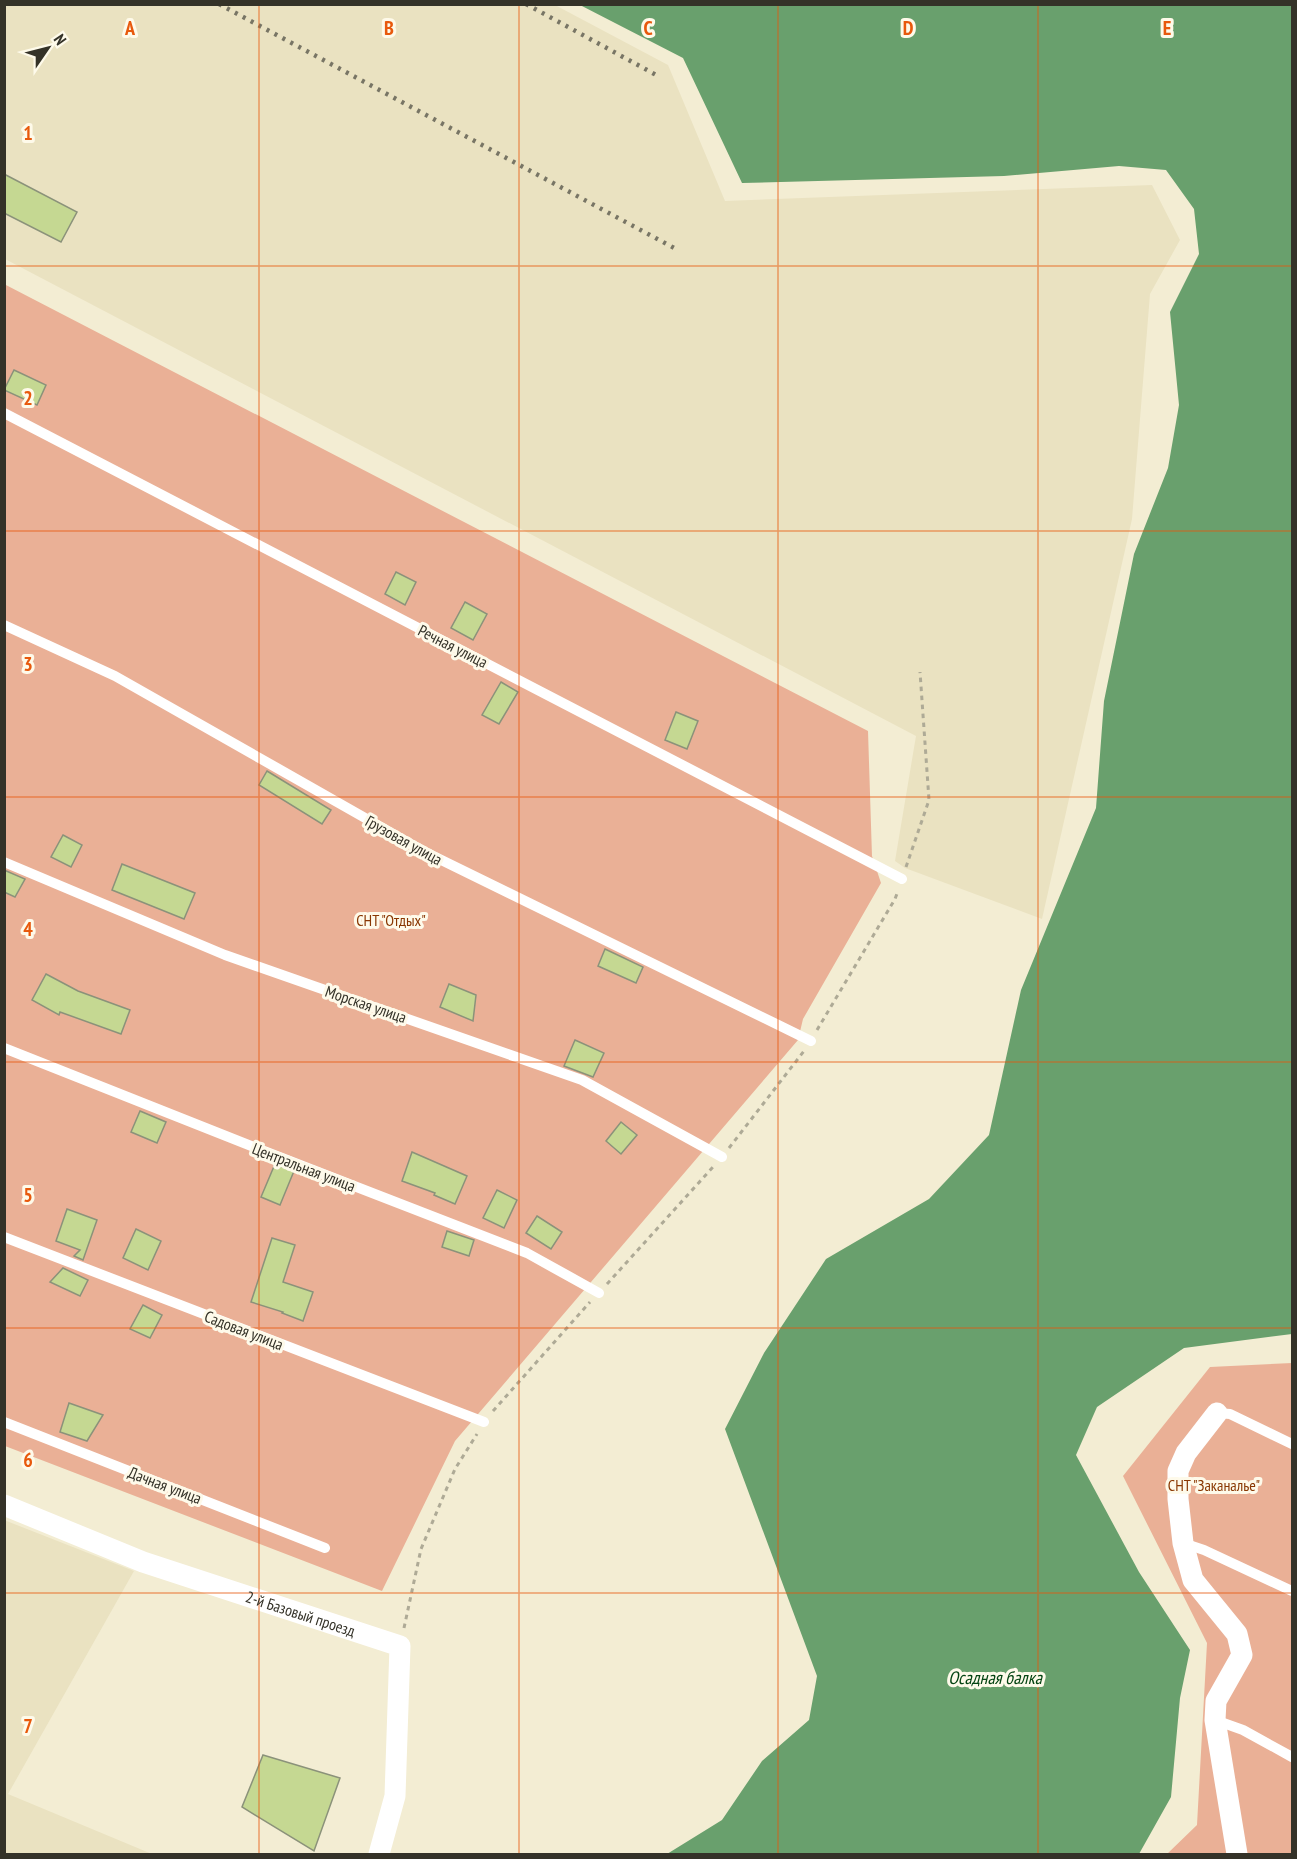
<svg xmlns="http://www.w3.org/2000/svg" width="1297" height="1859" font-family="'PT Sans Narrow',sans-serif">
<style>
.built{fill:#eae2c1}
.green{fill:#eab096}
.water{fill:#69a06d}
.building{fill:#c5d892;stroke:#8b927a;stroke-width:1.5}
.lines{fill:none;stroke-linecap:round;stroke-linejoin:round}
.path{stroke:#aeaa96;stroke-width:3;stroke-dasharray:4.5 4.5;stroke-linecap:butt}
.lane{stroke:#fff;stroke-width:10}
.street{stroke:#fff;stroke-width:21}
.rail{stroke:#787565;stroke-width:4.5;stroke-dasharray:3 6;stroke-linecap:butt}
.grid{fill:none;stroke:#e8590c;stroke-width:1.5;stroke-opacity:0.55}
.labels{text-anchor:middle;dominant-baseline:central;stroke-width:6;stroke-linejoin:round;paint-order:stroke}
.street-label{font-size:16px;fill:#343228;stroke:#fefaea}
.park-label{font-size:16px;fill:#893702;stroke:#fefaea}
.water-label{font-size:18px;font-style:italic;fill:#044412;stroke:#fefaea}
.grid-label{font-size:20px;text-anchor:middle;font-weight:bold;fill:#e8590c;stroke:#fefaea;stroke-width:6;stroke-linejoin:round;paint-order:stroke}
</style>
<rect width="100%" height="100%" fill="#f3edd3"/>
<g class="built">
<path d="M4,5H555L668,65L725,201L1152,185L1180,240L1150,294L1132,519L1042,919L905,868L895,861L916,736L5,259Z"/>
<path d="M4,1520L134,1571L8,1794L152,1854H5Z"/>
</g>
<g class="green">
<path d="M4,284L868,731L872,856L881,883L803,1019L798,1040L455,1441L382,1591L5,1446Z"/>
<path d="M1292,1363V1854H1167L1197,1825L1207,1643L1123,1476L1210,1367Z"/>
</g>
<path class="water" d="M580,5H1292V1334L1184,1348L1097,1407L1076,1455L1139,1572L1190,1650L1180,1698L1171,1797L1139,1854H667L722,1820L762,1761L809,1720L817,1676L725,1429L764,1353L826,1259L929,1199L989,1135L1021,990L1096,808L1104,701L1134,554L1168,468L1179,405L1170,312L1199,254L1194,209L1166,170L1119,166L1004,176L742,183L683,58Z"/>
<g class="building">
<path d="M4,174L77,212L61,242L4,213Z"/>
<path d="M14,370L46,385L37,405L4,390Z"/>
<path d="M396,572L416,582L405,605L385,594Z"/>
<path d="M465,602L487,614L473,640L451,628Z"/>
<path d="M501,682L518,692L499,724L482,715Z"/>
<path d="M676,712L698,721L687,749L665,740Z"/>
<path d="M267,771L331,810L322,824L259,785Z"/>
<path d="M63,835L82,845L71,867L51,857Z"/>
<path d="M122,864L195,893L184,919L112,890Z"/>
<path d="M4,870L25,879L15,897L4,892Z"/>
<path d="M605,949L643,967L636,983L598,966Z"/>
<path d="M46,974L78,991L130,1010L121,1034L60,1012L59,1015L32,1000Z"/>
<path d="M449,984L476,995L473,1021L440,1007Z"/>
<path d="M575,1040L604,1053L593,1077L564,1066Z"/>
<path d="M140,1111L166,1122L157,1143L131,1132Z"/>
<path d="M621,1122L637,1135L621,1154L606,1141Z"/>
<path d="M412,1152L467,1176L455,1204L434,1195L435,1193L402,1181Z"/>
<path d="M275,1164L294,1171L280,1205L261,1197Z"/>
<path d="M497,1190L517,1200L504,1228L483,1218Z"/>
<path d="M67,1209L97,1220L83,1260L74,1256L80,1250L56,1241Z"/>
<path d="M537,1216L562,1232L551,1249L526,1233Z"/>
<path d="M136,1229L161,1241L148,1270L123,1258Z"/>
<path d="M447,1231L474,1240L469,1256L442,1247Z"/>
<path d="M272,1238L295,1245L283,1282L313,1292L303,1321L282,1313L283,1312L251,1302Z"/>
<path d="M63,1268L88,1280L80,1296L50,1282Z"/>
<path d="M143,1305L162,1315L150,1338L130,1329Z"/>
<path d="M69,1403L103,1415L87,1441L60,1432Z"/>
<path d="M263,1755L340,1778L314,1851L242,1807Z"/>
</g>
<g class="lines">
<g class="path">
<path d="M906,867L929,800L920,672"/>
<path d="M817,1030L895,899L898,891"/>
<path d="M729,1148L804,1051"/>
<path d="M607,1284L713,1167"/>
<path d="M493,1411L590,1302"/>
<path d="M404,1628L421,1549L455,1469L477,1434"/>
</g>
<g class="lane">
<path d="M4,413L902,879"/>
<path d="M4,625L115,676L425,852L811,1041"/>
<path d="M4,862L225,955L582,1080L722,1157"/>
<path d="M4,1048L269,1153L527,1253L599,1293"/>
<path d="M4,1237L484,1422"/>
<path d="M1217,1413L1230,1414L1292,1444"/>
<path d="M4,1422L325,1548"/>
<path d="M1183,1543L1204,1550L1292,1591"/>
<path d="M1215,1720L1243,1730L1292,1757"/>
</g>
<g class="street">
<path d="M1217,1413L1186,1453L1178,1471V1499L1183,1543L1193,1580L1237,1634L1242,1655L1216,1701L1215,1720L1237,1854"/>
<path id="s1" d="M4,1505L143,1562L400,1646L395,1796L379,1854"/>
</g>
<g class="rail">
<path d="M219,4L676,249"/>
<path d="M526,4L658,76"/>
</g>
</g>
<path class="grid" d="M259,4V1854M519,4V1854M778,4V1854M1038,4V1854M4,266H1292M4,531H1292M4,797H1292M4,1062H1292M4,1328H1292M4,1593H1292"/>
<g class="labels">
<g class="street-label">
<text transform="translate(453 646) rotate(27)">Речная улица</text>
<text transform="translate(404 840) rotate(29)">Грузовая улица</text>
<text transform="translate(366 1004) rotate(19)">Морская улица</text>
<text transform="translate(304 1167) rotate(21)">Центральная улица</text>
<text transform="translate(244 1330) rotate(21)">Садовая улица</text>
<text transform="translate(165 1485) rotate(21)">Дачная улица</text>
<text stroke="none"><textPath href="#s1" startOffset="316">2-й Базовый проезд</textPath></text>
</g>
<g class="park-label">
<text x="391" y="920">СНТ "Отдых"</text>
<text x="1214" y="1485">СНТ "Заканалье"</text>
</g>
<g class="water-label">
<text x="995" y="1677">Осадная балка</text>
</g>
</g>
<g class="grid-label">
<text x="130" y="35">A</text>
<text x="389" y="35">B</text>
<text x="648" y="35">C</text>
<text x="908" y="35">D</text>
<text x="1167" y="35">E</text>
<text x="28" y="140">1</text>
<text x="28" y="405">2</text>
<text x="28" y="671">3</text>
<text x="28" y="936">4</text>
<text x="28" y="1202">5</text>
<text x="28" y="1467">6</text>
<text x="28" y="1733">7</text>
</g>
<rect width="1297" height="1859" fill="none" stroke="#343228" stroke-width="12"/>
<g transform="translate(48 48) rotate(55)" stroke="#fefaea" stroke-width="4.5" paint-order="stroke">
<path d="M0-4.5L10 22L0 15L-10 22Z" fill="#343228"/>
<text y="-9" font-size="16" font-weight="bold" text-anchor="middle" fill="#343228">N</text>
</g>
</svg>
